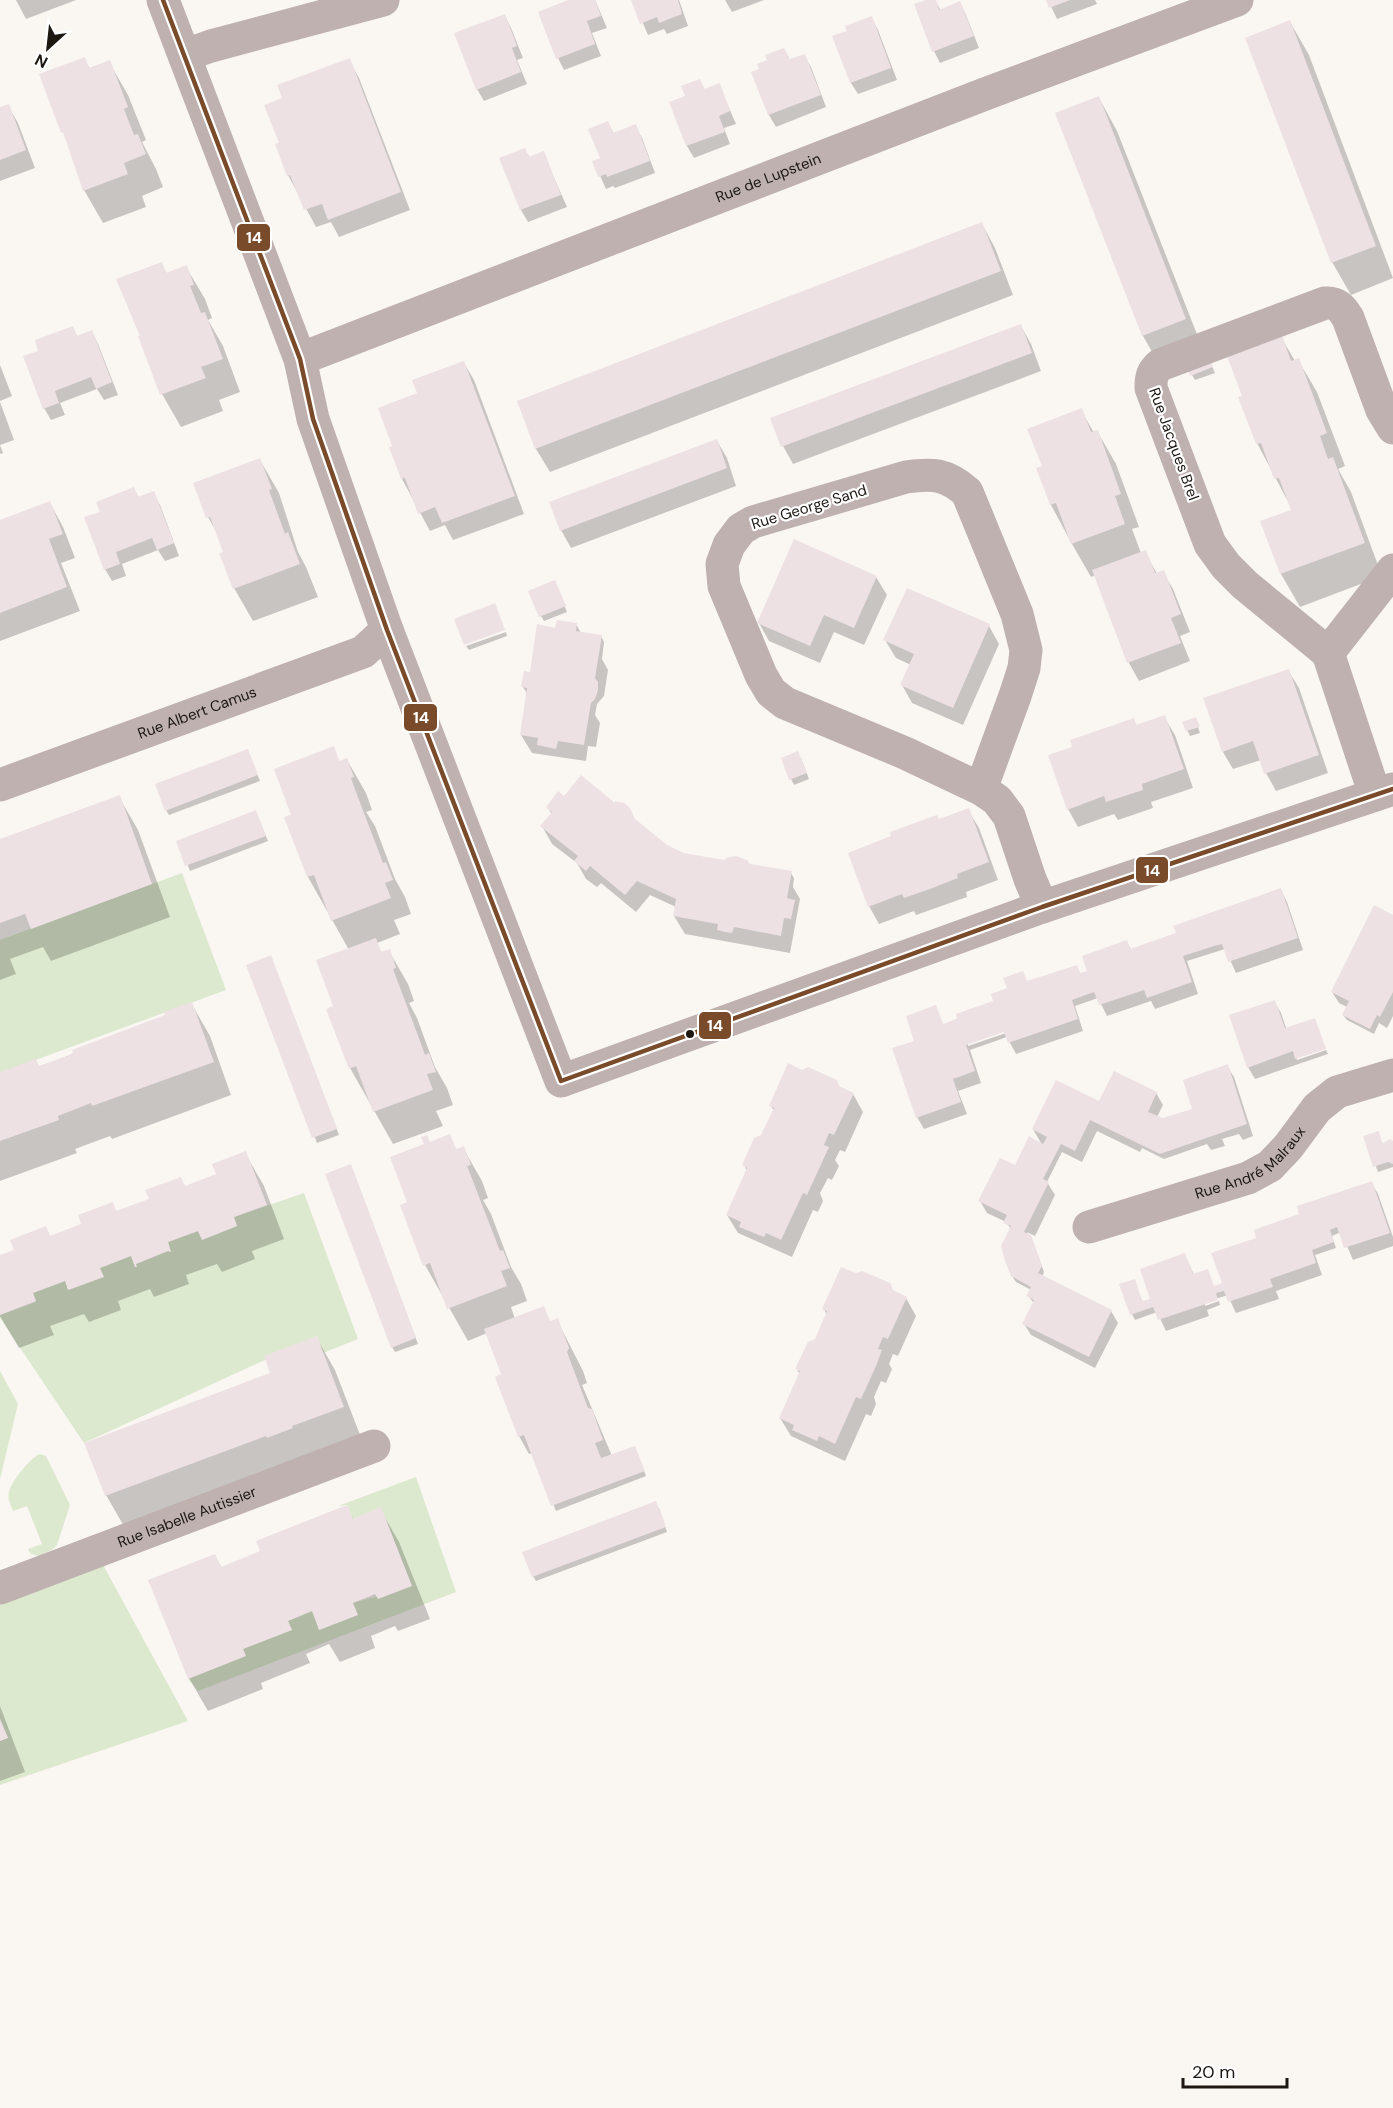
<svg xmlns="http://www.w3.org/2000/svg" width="1393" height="2108" font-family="'DM Sans',sans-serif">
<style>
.green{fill:#dde9ce}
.shadow{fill:#0003;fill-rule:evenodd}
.building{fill:#ede1e4}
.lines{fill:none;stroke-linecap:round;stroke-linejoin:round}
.minor{stroke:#beb1b0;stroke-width:33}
.bus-1-casing{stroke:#fff;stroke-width:9}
.bus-1{stroke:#7a4b2a;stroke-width:4.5}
.bus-dot{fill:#1c1711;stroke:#fff;stroke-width:2}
.labels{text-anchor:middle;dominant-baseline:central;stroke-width:4.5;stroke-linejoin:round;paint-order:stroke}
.street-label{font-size:15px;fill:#1c1711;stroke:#fff}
.line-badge{stroke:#fff;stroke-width:2}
.badge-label{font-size:16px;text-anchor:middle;font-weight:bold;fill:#fff}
</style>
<rect width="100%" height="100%" fill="#faf6f2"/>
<g class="green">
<path d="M182,873L226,990L0,1073V940Z"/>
<path d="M304,1193L358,1339L323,1353L317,1336L84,1443L0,1318V1315L36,1302L33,1293L65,1281L69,1290L103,1277L100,1268L131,1256L135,1267H137L136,1264L168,1251L171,1252L168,1242L198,1231L202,1240L237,1226L234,1217Z"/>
<path d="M0,1371L18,1404L0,1479Z"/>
<path d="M40,1454L46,1456L70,1505L57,1545L52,1550L39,1556L31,1554L28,1549L42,1544L27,1506L13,1511C11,1505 7,1499 9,1492C11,1482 31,1457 40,1454Z"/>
<path d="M416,1477L456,1592L198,1691L188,1679L245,1656L243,1649L292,1630L288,1621L312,1611L320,1630L357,1615L353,1603L412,1586L381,1508L353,1519L347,1505L338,1506Z"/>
<path d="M102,1563L188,1721L0,1785V1741L8,1738L0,1719V1603Z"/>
</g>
<g class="shadow">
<path d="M16,0H76L26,19Z"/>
<path d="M573,0H595L607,28L592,33L601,56L564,70L558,58Z"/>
<path d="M633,0H679L688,26L667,34L664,29L648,35Z"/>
<path d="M725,0H764L732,12Z"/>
<path d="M930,0H935L941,11L960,3L966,15L979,48L940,63L934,51L916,5Z"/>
<path d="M1048,0H1095L1097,4L1057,19Z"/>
<path d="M505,16L511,28L523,58L517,60L527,84L484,101L477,89Z"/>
<path d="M871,18L878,30L897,80L858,94L851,83L834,37L849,32Z"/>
<path d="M1290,22L1309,55L1393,278L1351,295L1332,262Z"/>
<path d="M804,56L811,67L826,107L776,127L769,115L753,73Z"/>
<path d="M84,59L90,69L109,62L128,95L146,140L142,142L156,169L163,187L142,196L146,207L103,223L84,190L68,141L41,75Z"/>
<path d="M349,60L359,78L410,210L339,237L331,222L316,227L288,175L281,144L285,99Z"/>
<path d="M700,81L705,90L719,85L736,124L724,128L730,144L694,158L687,146L671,103L687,97Z"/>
<path d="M1099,98L1117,131L1204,352L1162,369L1143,336L1057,114Z"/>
<path d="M8,106L18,123L35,168L0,181V109Z"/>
<path d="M608,123L614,134L635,126L642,138L655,173L615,188L613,186L606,189L594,162L602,159Z"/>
<path d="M525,150L530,158L543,153L567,207L528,222L521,210L501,159Z"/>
<path d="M982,224L995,248L1013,295L550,472L536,449L519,402Z"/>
<path d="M161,263L167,274L186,267L205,299L212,318L208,320L223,346L240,392L219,400L223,411L181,427L162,394L140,337Z"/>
<path d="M1021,326L1031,344L1041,371L793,464L783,446L772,419Z"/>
<path d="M72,328L78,337L92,332L98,344L118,395L104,400L97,389L60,403L65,415L51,420L44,408L40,351Z"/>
<path d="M1281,337L1295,361L1298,360L1317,392L1345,466L1338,469L1351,492L1382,576L1300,607L1281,574L1262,522L1293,511L1257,443L1244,397Z"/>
<path d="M464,363L474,380L524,514L453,540L445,525L430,531L402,479L391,448L394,447L419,394Z"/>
<path d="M1211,364L1215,373L1195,380L1192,375Z"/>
<path d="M0,365L12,396L0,401Z"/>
<path d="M0,402L14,440L0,445L3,453L0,454Z"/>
<path d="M1081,410L1094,433L1097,431L1116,464L1139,527L1132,529L1141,553L1145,552L1157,574L1163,572L1173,589L1190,632L1180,636L1190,661L1139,681L1129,663L1096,575L1091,577L1072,544L1051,505L1038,469L1044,467Z"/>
<path d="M717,441L727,458L736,486L571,548L561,530Z"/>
<path d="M260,460L279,493L298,552L306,567L318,597L253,621L234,588L225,553L218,535L208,517Z"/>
<path d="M134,489L139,498L153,493L160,505L179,556L165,561L158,550L122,564L126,576L112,581L105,569L102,512Z"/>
<path d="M50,503L63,527L75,558L61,563L80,611L0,641V522Z"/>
<path d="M876,577L887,595L864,645L834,632L820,663L769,641L759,623Z"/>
<path d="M557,587L567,612L544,621L541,616Z"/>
<path d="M576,624L581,633L601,636L604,642L602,659L608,670L604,696L597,704L595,715L600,723L596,747L588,746L586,761L532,753L521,735L528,695L523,687L556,629Z"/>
<path d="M989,626L999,644L963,725L912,703L902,685L911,665L896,658L885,640Z"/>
<path d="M506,632L507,636L469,650L466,646Z"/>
<path d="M1288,670L1299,688L1328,773L1276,791L1266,773L1261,760L1233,769L1223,752Z"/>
<path d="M1164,717L1175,735L1193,788L1151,802L1153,808L1118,820L1114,814L1078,827L1068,809L1074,748L1133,720L1137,726Z"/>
<path d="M1196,722L1200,733L1190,736L1184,723Z"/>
<path d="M248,751L260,781L169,815L166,810Z"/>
<path d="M801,758L809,779L794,785L791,779Z"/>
<path d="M347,760L366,793L372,810L366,812L375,826L395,879L405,897L411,914L394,920L400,934L377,943L382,954L389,951L408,984L414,1001L409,1003L417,1018L435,1067L447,1088L453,1105L436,1111L443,1126L393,1144L350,1068L335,1007L349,950L308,877L286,818L293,816L339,763Z"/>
<path d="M119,797L138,830L170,917L51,961L43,947L10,959L16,974L0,980V840Z"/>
<path d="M563,797L636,821L667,847L683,854L791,873L794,878L793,887L800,899L790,953L685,934L674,916L676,907L650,895L636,912L601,883L597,887L586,879L577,863L552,844L542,826L552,814L547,807Z"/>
<path d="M968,810L979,828L998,880L966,892L967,897L916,915L914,911L879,924L869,906L939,820Z"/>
<path d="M256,812L268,841L190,871L178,841Z"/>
<path d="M1281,890L1287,902L1303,950L1236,973L1225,949L1187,961L1198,994L1155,1009L1151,1001L1107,1016L1098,998L1075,1006L1083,1031L1016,1054L1007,1037L970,1050L981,1083L958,1091L967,1114L924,1129L917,1117L914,1043L943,1025L995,1002L1027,983L1080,975L1089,971L1127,942L1131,950L1175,935ZM1011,1028L1012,1031L968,1046V1043Z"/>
<path d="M1393,916V1016L1387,1028L1379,1023L1374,1034L1347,1020L1343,1015L1347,1007L1339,1003L1332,992Z"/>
<path d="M271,957L339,1135L317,1143L248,965Z"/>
<path d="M1274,1001L1281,1013L1297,1060L1326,1050L1328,1054L1255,1079L1248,1067Z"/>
<path d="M191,1003L210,1036L231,1095L112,1139L110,1136L75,1149L77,1153L0,1181V1074L40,1067L167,1016Z"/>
<path d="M1227,1066L1234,1077L1253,1136L1243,1140L1239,1134L1222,1139L1225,1146L1211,1150L1207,1144L1164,1159L1142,1148L1140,1152L1097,1131L1082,1162L1062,1152L1047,1182L1055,1195L1035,1236L1027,1232L1033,1242L1044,1272L1042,1277L1111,1311L1118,1323L1095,1368L1031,1335L1024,1324L1034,1303L1028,1296L1031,1290L1016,1282L1012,1276L1011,1229L1006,1222L987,1213L980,1201L1019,1169L1042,1145L1033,1129L1100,1103L1156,1093L1163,1105L1157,1117L1163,1120L1192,1110Z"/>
<path d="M840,1088L853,1094L863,1112L845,1152L840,1150L835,1160L839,1166L832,1180L828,1178L820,1193L823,1201L818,1212L813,1210L792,1257L738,1233L727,1215L747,1171L744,1165L762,1137L774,1111L771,1106Z"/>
<path d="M1378,1133L1383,1145L1393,1142V1167L1378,1172L1365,1137Z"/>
<path d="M430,1143L456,1151L463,1148L482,1181L488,1198L483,1200L491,1214L511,1267L521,1284L527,1301L511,1307L515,1319L550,1322L557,1320L583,1371L587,1383L582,1385L612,1456L637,1453L646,1476L556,1511L532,1453L529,1454L519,1436L503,1375L487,1333L468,1341L425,1265L409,1203Z"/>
<path d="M245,1153L264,1186L284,1239L252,1251L255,1259L222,1272L217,1264L186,1275L189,1284L154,1297L150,1289L118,1301L121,1310L89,1322L84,1314L50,1326L54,1335L19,1348L0,1316V1257L16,1251L46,1228L51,1238L83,1225L112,1204L117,1212L218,1175Z"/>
<path d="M353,1172L418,1344L395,1352L392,1347Z"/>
<path d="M1371,1182L1378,1194L1393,1237V1246L1353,1260L1341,1232L1332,1236L1336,1248L1315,1255L1322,1275L1276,1291L1279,1299L1236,1313L1228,1296H1225L1205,1302V1306L1219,1301L1220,1305L1207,1310L1209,1316L1166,1331L1157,1312L1135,1320L1132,1314L1134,1280L1143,1303L1149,1300L1185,1255L1194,1275L1214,1287L1223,1284L1258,1239L1301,1215Z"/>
<path d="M894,1292L906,1298L916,1316L898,1356L893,1354L889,1364L892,1369L886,1383L881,1381L874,1397L876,1404L871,1416L866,1414L845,1461L791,1436L780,1418L800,1375L797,1369L816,1340L827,1315L824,1309Z"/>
<path d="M316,1337L335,1370L362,1440L125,1528L106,1495L272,1374Z"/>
<path d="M346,1507L354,1520L380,1509L399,1542L430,1619L398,1631L395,1626L371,1636L375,1648L340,1662L329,1644L306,1654L310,1663L261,1683L263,1689L208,1711L189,1678L215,1556L222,1568L262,1552Z"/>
<path d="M659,1508L667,1532L536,1581L533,1576Z"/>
<path d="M0,1706L25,1772L0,1781Z"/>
</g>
<g class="building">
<path d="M568,0H595L601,16L587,21L595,44L556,59L538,12Z"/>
<path d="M631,0H678L682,14L659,23L657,17L640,24Z"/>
<path d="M926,0H936L939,10L960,1L974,36L932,52L914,4Z"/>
<path d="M1046,0H1070L1049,8Z"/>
<path d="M505,14L517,46L512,48L521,72L476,90L454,33Z"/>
<path d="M872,16L891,68L850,83L832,36L847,31L845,26Z"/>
<path d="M1290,20L1376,246L1331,263L1245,38Z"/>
<path d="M784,48L790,59L805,54L821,95L768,115L751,72L759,69L757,64L767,60L765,55Z"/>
<path d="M85,57L89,68L110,60L128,107L124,109L134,135L138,134L146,154L124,163L128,174L83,191L63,132L61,133L39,74Z"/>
<path d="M350,58L401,192L328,220L322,204L304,210L290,175L287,176L275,144L279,143L264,105L282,98L277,85Z"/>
<path d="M700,79L704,89L720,83L730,111L719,116L725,132L686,146L669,102L685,96L681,86Z"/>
<path d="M1099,96L1186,319L1142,336L1055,113Z"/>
<path d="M9,104L26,150L0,160V107Z"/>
<path d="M608,121L613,133L636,124L650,161L607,177L606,174L598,177L592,161L600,158L588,129Z"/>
<path d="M525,148L529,157L544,151L561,195L520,210L499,158Z"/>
<path d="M982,222L1001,271L535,449L517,401Z"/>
<path d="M162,262L166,273L187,265L194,285L190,286L201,313L205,312L223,359L201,367L206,378L160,395L138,336H140L116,279Z"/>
<path d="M1021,324L1032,353L781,447L770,418Z"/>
<path d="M73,326L77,336L92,330L112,382L96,389L91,377L55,391L59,403L43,409L23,356L38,351L35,340Z"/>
<path d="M1282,335L1291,361L1299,358L1327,433L1320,436L1328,459L1333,457L1365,543L1280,574L1260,521L1291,510L1279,478L1274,479L1261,443L1256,444L1238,397L1242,396L1227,356Z"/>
<path d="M1209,356L1213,367L1190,376L1186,364Z"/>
<path d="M464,361L515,496L442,523L435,507L418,514L405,478L401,479L389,447L392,446L378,408L417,393L412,380Z"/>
<path d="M1082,408L1091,432L1098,430L1121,494L1115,496L1125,524L1071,544L1056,503L1050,505L1043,486L1036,468L1042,466L1027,429Z"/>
<path d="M717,439L727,468L560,531L549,502Z"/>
<path d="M260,458L272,489L269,490L285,534L288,532L300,564L233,589L219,553L223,552L210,517L206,518L193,483Z"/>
<path d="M134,487L138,497L154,491L174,543L157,550L152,538L116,552L120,564L104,570L84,517L100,512L96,502Z"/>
<path d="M50,501L63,534L49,539L67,587L0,613V520Z"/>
<path d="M794,539L877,576L854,628L824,615L810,646L757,623Z"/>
<path d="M1146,550L1155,573L1164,570L1181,614L1171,618L1181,643L1127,663L1092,570Z"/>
<path d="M555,580L566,606L539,617L528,591Z"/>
<path d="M907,588L990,624L953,708L900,685L914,654L883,640Z"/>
<path d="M495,603L505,630L464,645L454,619Z"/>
<path d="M557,620L577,623L576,631L602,635L595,678L598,682V690L595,699L591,703L584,745L558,741L556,749L537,745L538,738L520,735L527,688L521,687L524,671L530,672L537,624L555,628Z"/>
<path d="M1289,669L1319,755L1264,774L1253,741L1222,752L1203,698Z"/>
<path d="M1165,715L1184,769L1142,784L1143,790L1106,802L1104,796L1067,810L1048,755L1072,747L1070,740L1134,718L1136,725Z"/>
<path d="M1196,717L1200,727L1186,731L1182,722Z"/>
<path d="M334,746L339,761L347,758L354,777L351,778L356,792L383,863L386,862L393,880L385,883L391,898L331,921L314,875L307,877L284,817L291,815L274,769Z"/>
<path d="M248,749L258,775L165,811L155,784Z"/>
<path d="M798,751L807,773L789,780L781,758Z"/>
<path d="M581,775L615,803V801L624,803L630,808L635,819L667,845L684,853L724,860L726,858L736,856L747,860L750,864L792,871L787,898L795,900L791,919L784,918L781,936L734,927L732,933L725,932L717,930L718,924L673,916L676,899L637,881L625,895L590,866L586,871L574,861L578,856L540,826L552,812L546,807L558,791L564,796Z"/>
<path d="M120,795L152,884L31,929L25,914L0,923V839Z"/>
<path d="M969,808L989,862L957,874L958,878L930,889L904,898L902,894L868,907L848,853L891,836L890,832L937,815L939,819Z"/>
<path d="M256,810L266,836L185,866L176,841Z"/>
<path d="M1281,888L1298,938L1228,962L1222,944L1214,946L1183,956L1192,982L1147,998L1144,990L1099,1005L1094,992L1072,1000L1078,1019L1008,1043L1004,1032L966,1045L975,1071L953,1079L961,1102L916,1118L892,1048L914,1041L906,1016L936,1005L943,1024L957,1019L956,1014L993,1001L991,994L1007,988L1003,978L1023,971L1027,981L1077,965L1080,973L1087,971L1082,956L1127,940L1130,949L1176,933L1173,926Z"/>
<path d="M1374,905L1393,915V992L1380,1017L1377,1015L1370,1029L1342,1015L1349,1001L1331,992Z"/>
<path d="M376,938L381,952L390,949L396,968L393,969L420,1041L425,1055L429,1053L436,1072L427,1074L433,1090L373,1112L356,1066L349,1069L326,1009L333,1006L316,960Z"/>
<path d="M271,955L337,1129L312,1138L246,965Z"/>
<path d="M1275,1000L1285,1028L1315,1018L1326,1049L1295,1059L1293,1051L1247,1068L1229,1015Z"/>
<path d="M192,1002L214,1062L92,1106L91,1103L58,1116L59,1120L0,1141V1072L36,1059L39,1066L73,1054L72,1050L165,1015L164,1012Z"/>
<path d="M788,1063L802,1070L808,1067L837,1080L839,1086L854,1093L834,1135L829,1133L824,1145L829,1147L807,1195L803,1193L781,1240L766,1233L764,1237L739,1227L741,1222L726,1215L747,1168L742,1165L754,1138L761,1135L774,1108L769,1106Z"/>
<path d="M1228,1064L1247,1124L1160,1154L1090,1120L1075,1151L1061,1144L1043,1179L1049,1182L1024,1232L1031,1235L1042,1266L1038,1273L1112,1310L1089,1357L1022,1324L1034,1300L1026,1296L1031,1287L1011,1276L1005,1261L1001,1246L1011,1226L1003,1223L1007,1215L978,1201L1000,1158L1015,1165L1029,1136L1043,1144L1047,1137L1032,1129L1056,1080L1099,1101L1114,1071L1157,1092L1148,1112L1163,1118L1192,1109L1183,1080Z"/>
<path d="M1379,1131L1382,1144L1390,1139L1393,1141V1164L1388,1162L1373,1167L1363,1136Z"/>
<path d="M450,1134L456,1149L464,1146L471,1165L467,1166L476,1189L500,1251L503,1250L510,1268L501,1271L507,1286L447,1309L430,1263L423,1266L400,1205L407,1202L390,1157L424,1144L421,1137L427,1135L430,1142Z"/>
<path d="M246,1151L267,1205L234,1217L237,1226L202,1240L198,1231L168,1242L171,1252L168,1251L136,1264L137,1267H135L131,1256L100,1268L104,1277L68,1290L65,1281L33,1293L36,1301L0,1315V1255L14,1250L10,1240L46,1226L50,1236L81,1224L78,1215L113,1202L116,1211L149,1199L145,1190L181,1177L185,1186L216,1174L212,1164Z"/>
<path d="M351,1164L416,1338L391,1348L325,1174Z"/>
<path d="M1372,1181L1390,1233L1344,1248L1337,1227L1330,1230L1334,1242L1312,1250L1316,1263L1270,1279L1273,1287L1228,1302L1224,1291L1216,1293L1218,1300L1158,1320L1153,1307L1130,1315L1119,1284L1135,1279L1142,1301L1150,1299L1140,1269L1185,1253L1193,1274L1208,1269L1214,1286L1222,1283L1211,1253L1256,1238L1254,1230L1299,1214L1297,1206Z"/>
<path d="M841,1267L856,1273L862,1271L890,1283L893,1290L907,1297L888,1339L883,1337L878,1349L882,1350L876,1366L861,1399L856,1397L835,1444L819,1436L817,1441L792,1430L794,1425L779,1418L800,1371L795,1369L808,1342L815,1339L827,1311L822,1309Z"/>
<path d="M544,1306L550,1321L558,1318L569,1348L567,1352L588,1408L592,1409L603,1440L595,1443L601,1458L635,1446L645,1471L551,1506L524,1435L518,1437L495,1377L501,1374L484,1329Z"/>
<path d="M317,1336L344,1407L292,1426L293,1428L267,1438L266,1436L105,1496L84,1443L270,1373L264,1356Z"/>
<path d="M656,1501L666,1527L532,1577L522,1552Z"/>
<path d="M347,1505L353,1519L381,1507L412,1586L378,1599L375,1594L353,1603L358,1615L319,1630L312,1611L288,1621L292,1630L243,1649L246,1656L188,1679L148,1580L215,1554L221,1567L260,1551L256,1541Z"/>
<path d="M0,1719L8,1738L0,1741Z"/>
</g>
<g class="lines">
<g class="minor">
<path d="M163,0L300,359L313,419L387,630L561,1081L1042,907L1393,789"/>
<path d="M185,55L211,46L383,0"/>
<path id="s1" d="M300,359L985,94L1237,0"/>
<path d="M1328,653L1393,570"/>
<path id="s2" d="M0,785L363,652L387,630"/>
<path d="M981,789L1015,696L1024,668L1026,650L1017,614L967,492C946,474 933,473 906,477L753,522L741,529L729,545L722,564L724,586L761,675L771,692L785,703L905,753L981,789L997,800L1009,816L1030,879L1042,907"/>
<path d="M1375,795L1328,653L1245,585L1226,566L1210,544L1151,388C1151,377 1152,372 1160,365L1325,303C1337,302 1342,308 1348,318L1382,410L1393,428"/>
<path id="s3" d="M1089,1227L1248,1178L1270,1166L1288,1147L1317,1108L1337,1092L1393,1075"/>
<path id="s4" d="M0,1588L374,1446"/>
</g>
<defs>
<path id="bus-1" d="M163,0L300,359L313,419L387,630L561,1081L1042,907L1393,789"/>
</defs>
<use href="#bus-1" class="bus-1-casing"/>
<use href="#bus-1" class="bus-1"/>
</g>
<circle class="bus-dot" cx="690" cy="1034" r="5"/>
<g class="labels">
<g class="street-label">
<text stroke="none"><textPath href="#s1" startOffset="502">Rue de Lupstein</textPath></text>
<text transform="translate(1174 444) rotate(70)">Rue Jacques Brel</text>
<text transform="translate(809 507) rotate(-17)">Rue George Sand</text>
<text stroke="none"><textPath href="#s2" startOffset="210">Rue Albert Camus</textPath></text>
<text stroke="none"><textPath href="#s3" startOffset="176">Rue André Malraux</textPath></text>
<text stroke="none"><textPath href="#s4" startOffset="200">Rue Isabelle Autissier</textPath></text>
</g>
</g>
<g class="line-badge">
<rect x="236" y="223" width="35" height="29" rx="6" fill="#7a4b2a"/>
<rect x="403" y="703" width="35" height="29" rx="6" fill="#7a4b2a"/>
<rect x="1135" y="856" width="34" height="28" rx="6" fill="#7a4b2a"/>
<rect x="698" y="1011" width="34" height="29" rx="6" fill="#7a4b2a"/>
</g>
<g class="badge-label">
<text x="254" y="243">14</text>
<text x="421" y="723">14</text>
<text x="1152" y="876">14</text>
<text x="715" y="1031">14</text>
</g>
<g transform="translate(48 48) rotate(207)" stroke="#ffffff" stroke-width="4.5" paint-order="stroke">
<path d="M0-4.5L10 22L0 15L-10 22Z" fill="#1c1711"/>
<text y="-9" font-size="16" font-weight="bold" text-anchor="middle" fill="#1c1711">N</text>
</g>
<path d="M1183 2078v9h104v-9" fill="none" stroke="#1c1711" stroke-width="3"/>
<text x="1192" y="2078" font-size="18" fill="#1c1711" stroke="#ffffff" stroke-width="4.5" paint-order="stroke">20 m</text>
</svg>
